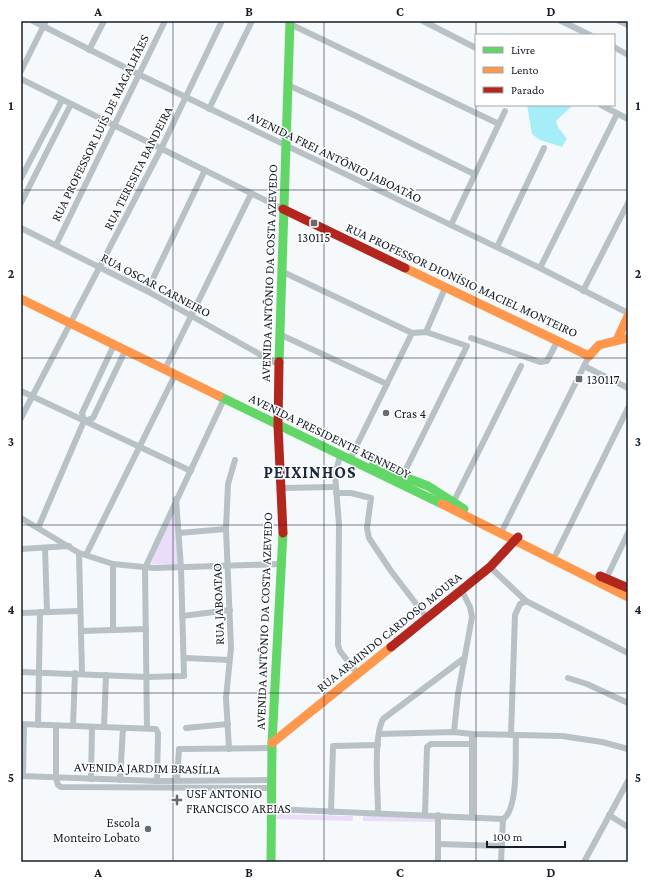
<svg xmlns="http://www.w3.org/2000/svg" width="649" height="883" font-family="'Crimson Pro',serif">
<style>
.green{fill:#eaddfa}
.water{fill:#a5eef7}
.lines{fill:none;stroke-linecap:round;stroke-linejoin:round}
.street{stroke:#b7c1c6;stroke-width:6}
.fast{stroke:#63d668;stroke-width:9}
.slow{stroke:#ff974d;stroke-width:9}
.jam{stroke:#b3261e;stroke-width:9}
.grid{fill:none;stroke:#161e28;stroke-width:1;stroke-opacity:0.55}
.poi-dot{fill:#646b72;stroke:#fff;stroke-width:1.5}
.labels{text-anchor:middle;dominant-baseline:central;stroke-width:3;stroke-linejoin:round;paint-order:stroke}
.street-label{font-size:13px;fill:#161e28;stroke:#fff}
.poi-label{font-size:13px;fill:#161e28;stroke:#fff;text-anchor:start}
.district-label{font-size:17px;font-weight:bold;letter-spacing:1px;fill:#1a2a40;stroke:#fff}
.neatline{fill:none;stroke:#161e28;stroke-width:1.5}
.grid-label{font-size:13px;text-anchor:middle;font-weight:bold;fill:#161e28}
</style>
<rect width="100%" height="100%" fill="#f6f9fc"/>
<g class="green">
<path d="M174,507L179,565L151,564Z"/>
<path d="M275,814L353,816V821L275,819Z"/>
<path d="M363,816L438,817L437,822L363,821Z"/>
</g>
<path class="water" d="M527,105H573L556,121L558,127L567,139L562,147L540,140L532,134Z"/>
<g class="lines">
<g class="street">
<path d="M33,21L138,74L540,268L628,313"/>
<path d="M423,21L476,48"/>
<path d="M561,21L590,35"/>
<path d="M619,21L628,25"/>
<path d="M290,24L499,124"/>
<path d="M614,47L628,55"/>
<path d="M89,50L104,21"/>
<path d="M21,71L46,21"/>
<path d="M21,79L283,209"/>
<path d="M288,85L356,116L474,174"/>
<path d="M601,105L628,119"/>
<path d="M209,109L252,21"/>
<path d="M21,178L62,100"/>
<path d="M21,203L71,104"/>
<path d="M451,225L505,111"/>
<path d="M21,228L147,291L279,365"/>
<path d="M56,245L165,21"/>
<path d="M497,247L544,148"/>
<path d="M540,268L617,114"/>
<path d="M281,271L412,333L426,332L467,346L403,475"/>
<path d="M147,291L205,170"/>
<path d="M583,291L628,203"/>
<path d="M426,332L445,288"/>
<path d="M279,334L387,384"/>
<path d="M471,338L540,362L547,361L558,340"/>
<path d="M167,365L251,194"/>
<path d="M584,366L628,388"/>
<path d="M21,391L191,471"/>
<path d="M21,418L161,149L222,21"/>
<path d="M84,421L93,418L125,351"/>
<path d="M352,455L412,333"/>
<path d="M340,456L335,474L339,525L338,645L340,651L358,674"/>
<path d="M282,488L335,487"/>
<path d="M336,493H351L371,498L367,528L369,538L391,571L427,618"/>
<path d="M453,503L521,366"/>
<path d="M21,518L79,553L113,564L154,568L282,564"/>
<path d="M38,528L84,421L82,413L114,345"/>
<path d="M179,533L226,529"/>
<path d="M501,533L589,356"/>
<path d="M45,548L47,612"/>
<path d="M21,549L69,546"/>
<path d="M79,553L82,673"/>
<path d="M556,554L628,408"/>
<path d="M86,555L175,375"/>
<path d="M490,567L526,601L628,653"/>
<path d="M606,579L628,533"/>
<path d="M21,613L80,611"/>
<path d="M182,616L230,610"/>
<path d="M113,630V564"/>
<path d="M81,631L146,629"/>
<path d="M185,658L229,660"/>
<path d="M21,672L147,677L184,676L181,568L176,499"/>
<path d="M568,678L587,684L628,703"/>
<path d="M21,724L156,729L158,733L157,781"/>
<path d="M38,725L40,612"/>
<path d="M56,726V778L58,785L61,787L272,788"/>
<path d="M73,726L75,673"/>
<path d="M104,727L106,675"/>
<path d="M147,728L145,568L224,399"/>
<path d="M186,728L228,724"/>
<path d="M454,732L458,694L472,617L470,607L462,591"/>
<path d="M379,734L454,732L472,734L562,736L602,742L628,749"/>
<path d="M511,735L515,615L520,604L526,601"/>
<path d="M229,749L226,698L231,648L226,529L228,484L235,460"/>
<path d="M21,776L157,781L272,780"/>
<path d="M23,776L24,725"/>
<path d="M91,779L92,727"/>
<path d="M120,780L123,728"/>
<path d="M177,780L179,749L272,748"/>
<path d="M272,809L503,819C519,810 515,752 516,735"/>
<path d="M331,812L333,746L378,745"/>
<path d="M378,813C378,790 373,738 383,719L463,659"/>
<path d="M425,815L427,747L431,744H472"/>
<path d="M609,815L628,827"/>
<path d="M472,817V734"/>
<path d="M438,844L502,846"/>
<path d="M438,862V815"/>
<path d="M501,862L503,819"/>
<path d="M584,862L628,781"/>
</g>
<g class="fast">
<path d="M279,362L290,21"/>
<path d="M219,396L442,504"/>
<path d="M373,465L428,486L464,509"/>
<path d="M271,862L272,743L283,533"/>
</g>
<g class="slow">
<path d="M405,268L589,356L599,345L628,338"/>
<path d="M21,299L219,396"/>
<path d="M617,340L628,316"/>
<path d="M442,504L628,597"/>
<path d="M272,743L391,647"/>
</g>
<g class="jam">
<path d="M283,209L405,268"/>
<path d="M279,362L278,426L283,533"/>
<path d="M600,576L628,588"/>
<path d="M391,647L490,567L518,537"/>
</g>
</g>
<path class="grid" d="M173,21V862M324,21V862M476,21V862M21,190H628M21,358H628M21,525H628M21,693H628"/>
<g class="poi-dot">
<rect x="310" y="219" width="8" height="8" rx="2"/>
<rect x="575" y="375" width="8" height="8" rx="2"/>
<circle cx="386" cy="413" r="4"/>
<path d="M175 794h4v4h4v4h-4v4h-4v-4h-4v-4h4z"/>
<circle cx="148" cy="829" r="4"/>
</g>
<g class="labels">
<g class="street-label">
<text transform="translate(100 128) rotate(-64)">RUA PROFESSOR LUÍS DE MAGALHÃES</text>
<text transform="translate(335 157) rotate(26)">AVENIDA FREI ANTÔNIO JABOATÃO</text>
<text transform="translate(138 168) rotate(-63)">RUA TERESITA BANDEIRA</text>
<text transform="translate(269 273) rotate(-88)">AVENIDA ANTÔNIO DA COSTA AZEVEDO</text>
<text transform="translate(462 280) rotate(25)">RUA PROFESSOR DIONÍSIO MACIEL MONTEIRO</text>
<text transform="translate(156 285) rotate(28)">RUA OSCAR CARNEIRO</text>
<text transform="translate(330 436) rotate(26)">AVENIDA PRESIDENTE KENNEDY</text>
<text transform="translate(218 604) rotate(-92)">RUA JABOATAO</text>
<text transform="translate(264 621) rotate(-88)">AVENIDA ANTÔNIO DA COSTA AZEVEDO</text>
<text transform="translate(389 632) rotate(-39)">RUA ARMINDO CARDOSO MOURA</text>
<text transform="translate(147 768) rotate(1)">AVENIDA JARDIM BRASÍLIA</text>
</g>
<g class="poi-label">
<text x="314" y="237" text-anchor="middle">130115</text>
<text x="587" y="379">130117</text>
<text x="394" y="413">Cras 4</text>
<text x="186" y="793">USF ANTONIO<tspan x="186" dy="15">FRANCISCO AREIAS</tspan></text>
<text x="140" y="822" text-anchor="end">Escola<tspan x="140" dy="15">Monteiro Lobato</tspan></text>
</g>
<g class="district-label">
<text x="310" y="472">PEIXINHOS</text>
</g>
</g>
<rect width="649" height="883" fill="none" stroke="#ffffff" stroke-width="44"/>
<rect x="475" y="34" width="140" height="72" fill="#ffffff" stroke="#a2a5a9"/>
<rect x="483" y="47" width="20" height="6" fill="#63d668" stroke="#a2a5a9"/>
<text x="511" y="54" font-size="12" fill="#161e28">Livre</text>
<rect x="483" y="67" width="20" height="6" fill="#ff974d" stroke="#a2a5a9"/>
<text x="511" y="74" font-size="12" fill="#161e28">Lento</text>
<rect x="483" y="87" width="20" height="6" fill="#b3261e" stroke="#a2a5a9"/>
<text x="511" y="94" font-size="12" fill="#161e28">Parado</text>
<path d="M487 841v6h78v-6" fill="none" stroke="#161e28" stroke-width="2"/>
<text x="493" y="841" font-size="12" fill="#161e28" stroke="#ffffff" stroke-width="3" paint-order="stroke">100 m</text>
<rect x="22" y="22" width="605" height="839" class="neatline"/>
<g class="grid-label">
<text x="98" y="16">A</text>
<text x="249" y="16">B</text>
<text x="400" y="16">C</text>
<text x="551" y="16">D</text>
<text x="11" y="110">1</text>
<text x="638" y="110">1</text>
<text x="11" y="278">2</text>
<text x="638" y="278">2</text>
<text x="11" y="446">3</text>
<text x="638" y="446">3</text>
<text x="11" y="614">4</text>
<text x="638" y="614">4</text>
<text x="11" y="782">5</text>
<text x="638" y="782">5</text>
<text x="98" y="877">A</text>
<text x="249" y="877">B</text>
<text x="400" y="877">C</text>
<text x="551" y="877">D</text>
</g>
</svg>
